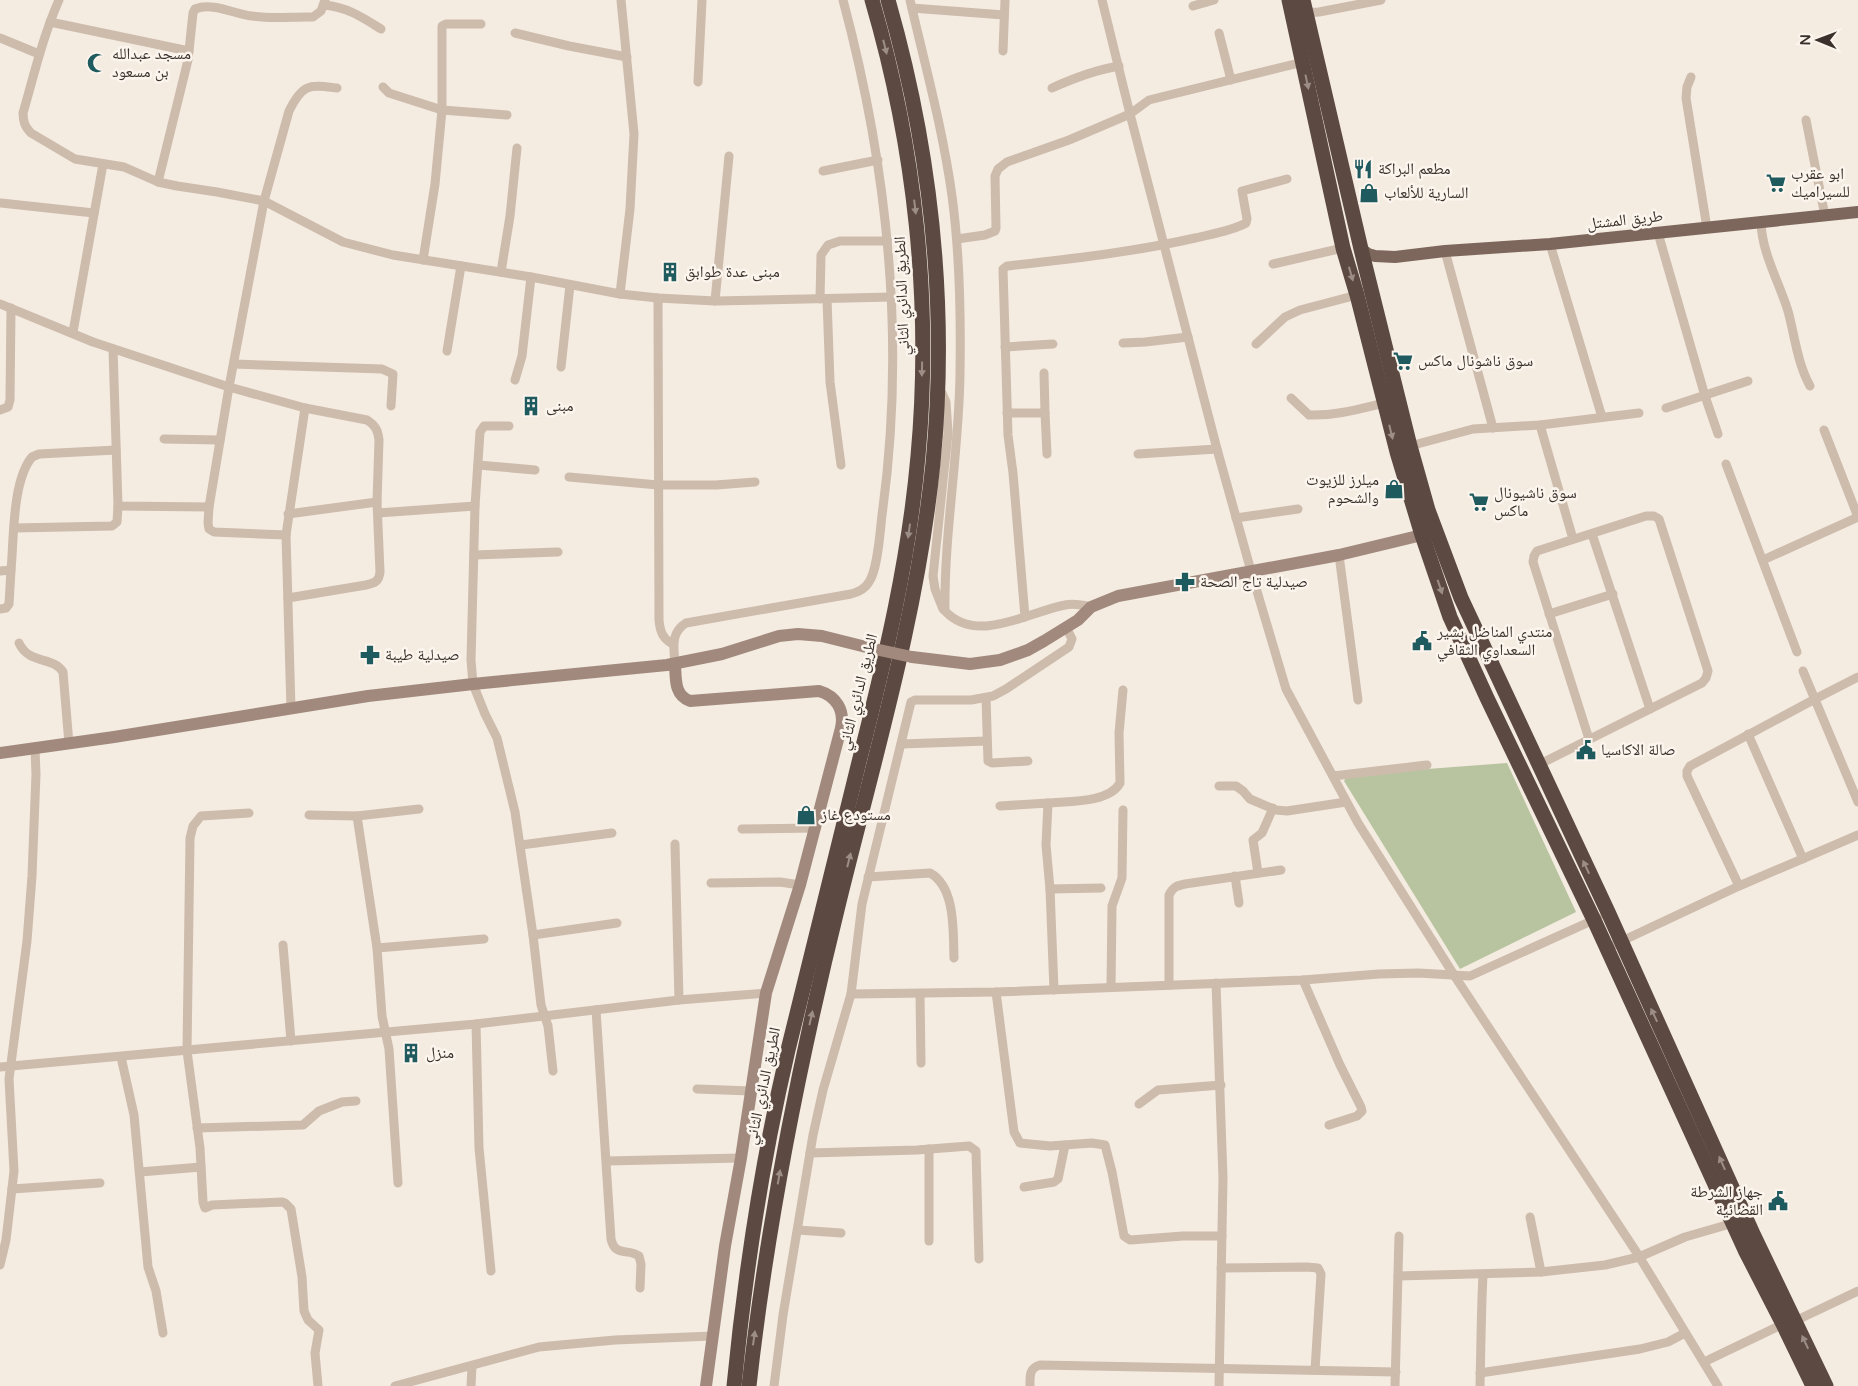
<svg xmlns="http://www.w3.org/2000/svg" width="1858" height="1386" font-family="'Varela Round','Noto Naskh Arabic',sans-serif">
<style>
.green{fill:#b8c4a0}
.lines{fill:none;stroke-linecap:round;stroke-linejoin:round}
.street{stroke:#cdbbac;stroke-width:9}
.secondary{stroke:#a18a7d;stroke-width:12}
.primary{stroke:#7d675c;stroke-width:12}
.highway{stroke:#5c4a42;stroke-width:15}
.secondary-bridge{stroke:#a18a7d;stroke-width:12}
.oneway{fill:#9c8e87}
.labels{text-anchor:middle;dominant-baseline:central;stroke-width:5;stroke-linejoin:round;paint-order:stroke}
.poi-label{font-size:16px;fill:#3b302b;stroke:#fbf5ee;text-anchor:start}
.street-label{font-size:16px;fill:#3b302b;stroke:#fbf5ee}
</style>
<rect width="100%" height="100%" fill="#f4ebe1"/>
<path class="green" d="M1507,763L1576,912L1460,969L1344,781L1348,775Z"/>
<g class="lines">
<g class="street">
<path d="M59,0C43,36 34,75 23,113C23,122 25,127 31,133L75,159L124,167L158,182L177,186L217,192L264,201L343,242L393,255L531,277L620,294L658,298L715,301L892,297"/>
<path d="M910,0C925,65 943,130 952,196C960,255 961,314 960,374C959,453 944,532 945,611C977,645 1028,612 1065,605C1074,603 1083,605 1091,607"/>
<path d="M1102,0L1130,114L1217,449L1251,571L1286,689L1358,823L1454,975L1637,1253L1718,1386"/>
<path d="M324,5C347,7 362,17 381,29"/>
<path d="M1193,6L1214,0"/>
<path d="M912,8L1004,15"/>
<path d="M1302,13L1319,12L1381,0"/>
<path d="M50,22L189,51"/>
<path d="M515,33L569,46L627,57"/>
<path d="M1219,33L1231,80"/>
<path d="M0,38L39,54"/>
<path d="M1003,51L1005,0"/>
<path d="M1691,77L1687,87L1686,98L1707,228"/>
<path d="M698,82L702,0"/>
<path d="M383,87L389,93L442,110L507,115"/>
<path d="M1052,88C1074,78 1095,70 1119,66"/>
<path d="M1806,120L1825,216"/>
<path d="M823,171L878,160"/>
<path d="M158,182L188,60L193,13L195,9C213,2 234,14 252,16C270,19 289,17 307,17H313L321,11L325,0"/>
<path d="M1,203L94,213"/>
<path d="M1761,223C1762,253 1779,282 1788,311C1795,337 1797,362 1810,386"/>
<path d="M1658,233L1705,396L1718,434"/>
<path d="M957,239L985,235L995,231L996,228L995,176L998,169L1007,162L1069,140L1130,114L1149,100L1303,62"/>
<path d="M1550,244L1602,417"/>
<path d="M1445,251L1493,428"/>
<path d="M423,260L435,184L442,110V26L446,24H481"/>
<path d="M1273,264L1343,248"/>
<path d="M501,272L510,216L517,148"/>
<path d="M620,294L630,209L634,134L621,0"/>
<path d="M658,298L659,620C660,632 663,639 673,644"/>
<path d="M820,299L821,255L828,245L840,241H888"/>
<path d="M827,299L830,382L841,465"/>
<path d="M715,301L729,156"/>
<path d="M0,304L93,342L229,387L305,408L367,420C375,425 378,430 379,440L377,502L380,572C379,582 374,583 366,585L288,598"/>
<path d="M73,332L103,164"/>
<path d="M1123,343L1145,342L1188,337"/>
<path d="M1256,344L1285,317L1300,310L1357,295"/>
<path d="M1005,347L1053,344"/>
<path d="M113,349L118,506L209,507"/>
<path d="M447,351L461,266"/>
<path d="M234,364L382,369L393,374L391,406"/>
<path d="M561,367L570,285"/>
<path d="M515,380L522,356L531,277"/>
<path d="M938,391L942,393L946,402L948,433L933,576L935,589L943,609"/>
<path d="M1291,398L1309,415C1335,416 1359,409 1384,403"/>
<path d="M1666,408L1748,381"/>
<path d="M0,410L8,407L10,400L11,308"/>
<path d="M1007,413H1045L1044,373"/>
<path d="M1045,413L1047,454"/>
<path d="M1540,425L1573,539"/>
<path d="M509,426H484L480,432L475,506L471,660L473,684L485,714L497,738L515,812L533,935L541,1005L548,1026L553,1071"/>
<path d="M1824,430L1858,517"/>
<path d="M164,439L220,440"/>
<path d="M1410,446L1473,429L1540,425L1639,413"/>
<path d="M1138,454L1217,449"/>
<path d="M1726,464L1797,652"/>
<path d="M478,465L535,470"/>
<path d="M569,477L658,485H716L755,482"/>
<path d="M378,513L475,506"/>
<path d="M288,514L377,502"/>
<path d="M1236,518L1298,509"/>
<path d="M14,528L112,526L117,522L118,506"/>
<path d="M1592,534L1650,709"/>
<path d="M286,535L214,532L209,529L208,523L209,507L229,387L264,201L289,111C303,83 309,85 337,88"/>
<path d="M474,555L558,552"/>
<path d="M1339,555L1358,700"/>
<path d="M1763,560L1858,517"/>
<path d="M0,571L11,570C14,539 12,481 32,457L39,454L116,450"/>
<path d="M0,609L6,608L9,604L11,570"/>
<path d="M1549,614L1613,594"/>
<path d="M1025,617L1013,473L1008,435L1003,269L1007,266C1070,259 1134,252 1195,238C1212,234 1232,231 1246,223L1247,219L1242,191L1287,179"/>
<path d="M19,643C29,665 53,656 63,672L69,744"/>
<path d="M675,664C674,648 670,633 686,623L851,594C859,592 865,589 869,582C878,569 880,531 882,515C906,342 888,168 843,0"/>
<path d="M1803,671L1858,802"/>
<path d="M986,698L988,761L992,763L1028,761"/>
<path d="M291,709L286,535L305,408"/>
<path d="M1748,734L1803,859"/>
<path d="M901,744L987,741"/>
<path d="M1538,765L1702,683L1706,678L1708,671L1659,519L1654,516H1646L1537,551L1534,556L1533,562L1589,739"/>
<path d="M1333,776L1427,765"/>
<path d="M1219,786H1236L1243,791L1250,799L1276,810L1287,811L1346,802"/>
<path d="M1048,803C1069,801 1109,803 1120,783L1119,733L1123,690"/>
<path d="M1000,806L1048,803L1046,845L1050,889L1054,990"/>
<path d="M249,813L201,816L193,826L190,838L187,1051L200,1148L203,1202L205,1208L212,1205L282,1202L285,1203L291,1209L302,1277L304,1311L308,1320L319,1330L315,1353L318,1386"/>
<path d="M309,815L357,816L419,809"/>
<path d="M357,816L377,948L382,1016L389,1049L398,1183"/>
<path d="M742,829L816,828"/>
<path d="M675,844L679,1000"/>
<path d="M521,845L612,833"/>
<path d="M1258,873L1253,840L1262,833L1273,808"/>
<path d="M1235,876L1239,903"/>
<path d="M868,877L930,873C956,887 953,933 954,958"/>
<path d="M711,883L780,882L800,885"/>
<path d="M1739,886L1687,776V771L1690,766L1815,699L1858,677"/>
<path d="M1050,889L1101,888"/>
<path d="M533,935L617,923"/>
<path d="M283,945L291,1041"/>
<path d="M377,948L484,939"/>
<path d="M1607,948L1739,886L1858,835"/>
<path d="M1303,980L1340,1065L1361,1107L1362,1111L1357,1116L1329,1125"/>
<path d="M1216,983L1223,1178L1219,1386"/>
<path d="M1169,985V895C1173,887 1176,886 1185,884L1281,870"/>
<path d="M1111,987L1112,906L1122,878L1123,810"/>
<path d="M996,992L1014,1132L1020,1143L1050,1146L1092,1143L1105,1145L1112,1172L1124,1236L1130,1240L1183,1236H1222"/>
<path d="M851,994L996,992L1303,980L1379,974L1418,973L1470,976L1598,918"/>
<path d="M920,994L921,1063"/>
<path d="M596,1010L611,1239C615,1257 627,1248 639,1256L641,1264L640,1288"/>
<path d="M476,1024L479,1148L491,1271"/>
<path d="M121,1057L134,1115L148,1267L156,1291L163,1333"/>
<path d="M0,1067L476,1024L679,1000L766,993"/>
<path d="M697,1089L751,1091"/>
<path d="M1139,1104L1158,1090L1221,1085"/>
<path d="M197,1128L303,1125L319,1111L342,1102L356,1101"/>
<path d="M810,1153L917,1150L969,1146L976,1151L979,1259"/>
<path d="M607,1161L741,1158"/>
<path d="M140,1172L201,1167"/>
<path d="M1024,1187L1054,1182L1058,1179L1065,1145"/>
<path d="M12,1189L100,1183"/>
<path d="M1530,1217L1541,1272"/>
<path d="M798,1230L841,1233"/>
<path d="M929,1241V1149"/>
<path d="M0,1265L6,1240L14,1171L9,1079L27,941L32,876L36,774L35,749"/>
<path d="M1221,1268L1307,1267L1318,1268L1321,1274L1315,1370"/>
<path d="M1398,1276L1541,1272L1605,1265L1639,1257L1685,1237L1737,1222"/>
<path d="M1795,1321L1858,1291"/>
<path d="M1704,1362L1783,1324"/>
<path d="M1480,1373L1640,1349L1668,1342L1685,1333"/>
<path d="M395,1386L539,1347L615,1340L713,1336"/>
<path d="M471,1386L472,1366"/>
<path d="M774,1386L783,1315L813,1135L823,1090L851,994L862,904L911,702L915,700H971L993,696L1006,689L1069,647L1072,639L1066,627"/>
<path d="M1030,1386C1030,1376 1029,1368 1040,1365L1396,1372"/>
<path d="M1395,1386L1399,1236"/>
<path d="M1480,1386C1481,1349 1481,1312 1483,1275"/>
</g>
<g class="secondary">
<path d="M912,657L970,664L1000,660L1028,650L1044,641L1078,620L1091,607L1118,596L1339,555L1422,535"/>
<path d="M675,664C676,679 674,695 690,701L819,691C836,696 845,710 841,728L800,885L766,993L741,1158L725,1246L706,1386"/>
<path d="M0,753L114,737L368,696L473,684L667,665L722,654L779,636L798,634L822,636L870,648"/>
</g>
<path class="primary" d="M1361,249L1368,254L1375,256L1395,257L1445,251L1550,244L1858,212"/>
<g class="highway">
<path d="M1289,0L1343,248L1357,295L1397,452L1422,535L1450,617L1487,698L1594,920L1745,1250L1783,1324L1813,1386"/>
<path d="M1303,0L1361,249L1410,446L1428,510L1461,598L1608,912L1754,1236L1826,1386"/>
<path d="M734,1386C745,1273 762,1161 788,1050C811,954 836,858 859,762C885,660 909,560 918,456C932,303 915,147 872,0"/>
<path d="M749,1386C767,1224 799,1064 838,906C874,759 918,613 933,463C948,307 931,150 888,0"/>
</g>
<path class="secondary-bridge" d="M870,648L912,657"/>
</g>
<defs><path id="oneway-solid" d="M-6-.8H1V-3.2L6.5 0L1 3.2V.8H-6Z" transform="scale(1.25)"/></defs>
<g class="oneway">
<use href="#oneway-solid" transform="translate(885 47) rotate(76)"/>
<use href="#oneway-solid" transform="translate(1307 82) rotate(78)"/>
<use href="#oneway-solid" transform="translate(915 207) rotate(83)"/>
<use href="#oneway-solid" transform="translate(1351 274) rotate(74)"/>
<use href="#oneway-solid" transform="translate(922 369) rotate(91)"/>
<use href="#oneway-solid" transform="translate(1391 432) rotate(76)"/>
<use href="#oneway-solid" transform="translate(909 531) rotate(98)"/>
<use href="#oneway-solid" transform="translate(1440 587) rotate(71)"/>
<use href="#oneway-solid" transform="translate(849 860) rotate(-76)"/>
<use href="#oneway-solid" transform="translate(1586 867) rotate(-115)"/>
<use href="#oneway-solid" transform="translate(1654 1015) rotate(-115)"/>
<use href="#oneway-solid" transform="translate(811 1018) rotate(-77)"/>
<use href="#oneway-solid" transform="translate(1722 1163) rotate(-114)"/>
<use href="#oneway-solid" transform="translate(779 1177) rotate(-80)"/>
<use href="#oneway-solid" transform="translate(754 1338) rotate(-82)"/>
<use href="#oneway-solid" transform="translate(1805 1342) rotate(-115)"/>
</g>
<defs>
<symbol id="mosque-bare" viewBox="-9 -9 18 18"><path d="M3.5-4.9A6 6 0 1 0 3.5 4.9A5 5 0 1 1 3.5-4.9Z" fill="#1f5a5e" stroke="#fbf5ee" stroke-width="2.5" paint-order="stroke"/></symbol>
<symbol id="restaurant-bare" viewBox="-9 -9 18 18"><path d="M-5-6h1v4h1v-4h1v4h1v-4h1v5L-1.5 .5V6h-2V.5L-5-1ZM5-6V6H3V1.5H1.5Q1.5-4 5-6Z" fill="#1f5a5e" stroke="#fbf5ee" stroke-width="2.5" paint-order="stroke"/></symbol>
<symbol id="supermarket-bare" viewBox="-9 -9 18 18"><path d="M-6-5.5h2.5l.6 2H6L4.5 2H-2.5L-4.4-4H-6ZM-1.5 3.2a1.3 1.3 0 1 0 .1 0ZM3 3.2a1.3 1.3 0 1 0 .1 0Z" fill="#1f5a5e" stroke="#fbf5ee" stroke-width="2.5" paint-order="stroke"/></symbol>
<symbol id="shop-bare" viewBox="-9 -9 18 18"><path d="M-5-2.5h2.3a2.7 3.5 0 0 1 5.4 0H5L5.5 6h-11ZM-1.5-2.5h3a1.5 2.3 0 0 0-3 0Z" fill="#1f5a5e" stroke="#fbf5ee" stroke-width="2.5" paint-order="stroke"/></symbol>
<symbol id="building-bare" viewBox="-9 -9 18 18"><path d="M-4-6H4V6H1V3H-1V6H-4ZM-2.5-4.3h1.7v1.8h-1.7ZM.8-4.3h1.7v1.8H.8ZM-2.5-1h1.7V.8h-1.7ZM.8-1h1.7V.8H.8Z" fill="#1f5a5e" stroke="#fbf5ee" stroke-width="2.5" paint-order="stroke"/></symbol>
<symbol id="pharmacy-bare" viewBox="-9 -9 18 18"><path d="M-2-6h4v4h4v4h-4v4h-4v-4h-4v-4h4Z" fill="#1f5a5e" stroke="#fbf5ee" stroke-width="2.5" paint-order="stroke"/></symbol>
<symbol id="civic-bare" viewBox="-9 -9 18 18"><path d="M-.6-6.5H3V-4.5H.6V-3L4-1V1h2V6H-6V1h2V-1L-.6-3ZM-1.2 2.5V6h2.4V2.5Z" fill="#1f5a5e" stroke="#fbf5ee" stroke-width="2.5" paint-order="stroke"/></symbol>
</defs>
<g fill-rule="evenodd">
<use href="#mosque-bare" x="83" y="49" width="28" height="28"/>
<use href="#restaurant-bare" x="1349" y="155" width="28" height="28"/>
<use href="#supermarket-bare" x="1762" y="169" width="28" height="28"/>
<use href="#shop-bare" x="1355" y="179" width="28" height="28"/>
<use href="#building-bare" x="656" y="258" width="28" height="28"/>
<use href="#supermarket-bare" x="1389" y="347" width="28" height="28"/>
<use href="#building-bare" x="517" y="392" width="28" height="28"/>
<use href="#shop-bare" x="1380" y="475" width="28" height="28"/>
<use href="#supermarket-bare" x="1465" y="488" width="28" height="28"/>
<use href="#pharmacy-bare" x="1171" y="568" width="28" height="28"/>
<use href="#civic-bare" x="1408" y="627" width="28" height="28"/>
<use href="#pharmacy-bare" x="356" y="641" width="28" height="28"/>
<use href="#civic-bare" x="1572" y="736" width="28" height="28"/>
<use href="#shop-bare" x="792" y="801" width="28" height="28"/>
<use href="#building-bare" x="397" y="1039" width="28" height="28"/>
<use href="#civic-bare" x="1764" y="1187" width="28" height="28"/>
</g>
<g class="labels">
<g class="poi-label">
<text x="112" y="54">مسجد عبدالله<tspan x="112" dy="18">بن مسعود</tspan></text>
<text x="1378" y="169">مطعم البراكة</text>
<text x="1791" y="174">ابو عقرب<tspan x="1791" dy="18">للسيراميك</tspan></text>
<text x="1384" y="193">السارية للألعاب</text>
<text x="685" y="272">مبنى عدة طوابق</text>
<text x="1418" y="361">سوق ناشونال ماكس</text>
<text x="546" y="406">مبنى</text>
<text x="1379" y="480" text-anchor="end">ميلرز للزيوت<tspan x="1379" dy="18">والشحوم</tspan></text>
<text x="1494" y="493">سوق ناشيونال<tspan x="1494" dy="18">ماكس</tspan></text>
<text x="1200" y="582">صيدلية تاج الصحة</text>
<text x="1437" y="632">منتدي المناضل بشير<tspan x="1437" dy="18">السعداوي الثقافي</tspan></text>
<text x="385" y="655">صيدلية طيبة</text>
<text x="1601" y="750">صالة الاكاسيا</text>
<text x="821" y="815">مستودع غاز</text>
<text x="426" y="1053">منزل</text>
<text x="1763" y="1192" text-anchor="end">جهاز الشرطة<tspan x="1763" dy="18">القضائية</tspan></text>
</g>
<g class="street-label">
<text transform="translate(1625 220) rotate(-6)">طريق المشتل</text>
<text transform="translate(902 296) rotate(-92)">الطريق الدائري الثاني</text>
<text transform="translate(858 692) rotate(-76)">الطريق الدائري الثاني</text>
<text transform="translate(763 1086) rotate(-78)">الطريق الدائري الثاني</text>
</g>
</g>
<g transform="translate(1818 40) rotate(271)" stroke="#fbf5ee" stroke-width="4" paint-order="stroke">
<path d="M0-4L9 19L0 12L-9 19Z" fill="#3b302b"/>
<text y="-8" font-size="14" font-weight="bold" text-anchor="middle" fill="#3b302b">N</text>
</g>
</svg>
